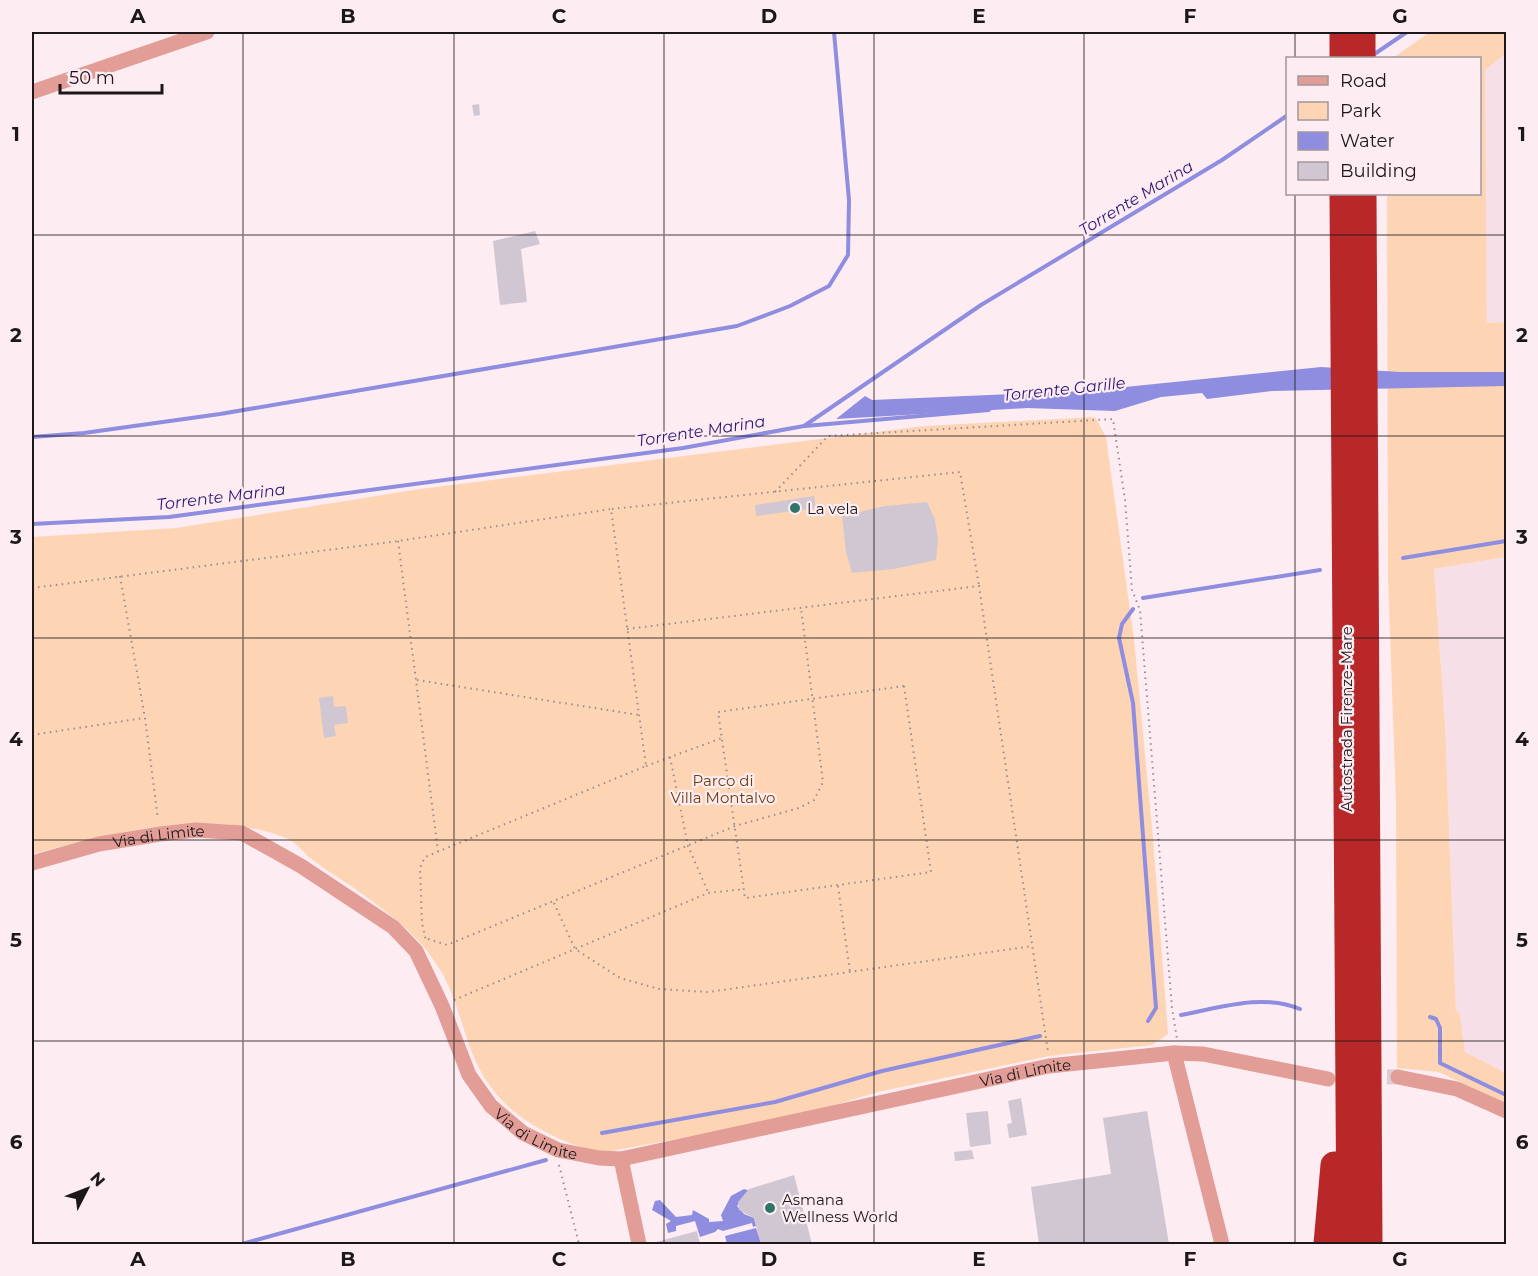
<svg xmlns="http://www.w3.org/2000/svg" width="1538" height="1276" font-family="Montserrat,sans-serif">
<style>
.built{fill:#f7dfe8}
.green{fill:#fdd5b4}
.water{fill:#8e8de0}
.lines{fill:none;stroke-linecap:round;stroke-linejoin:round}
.stream{stroke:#8e8de0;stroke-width:4}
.building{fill:#d0c7d2}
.street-tunnel{stroke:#dbcdd2;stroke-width:15;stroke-dasharray:15 8;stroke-linecap:butt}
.path{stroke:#978c90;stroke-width:2;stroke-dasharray:1.5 4.5;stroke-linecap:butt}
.street{stroke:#e19d96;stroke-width:15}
.highway{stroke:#b92828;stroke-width:27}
.grid{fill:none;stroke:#1c1719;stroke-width:1.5;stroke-opacity:0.55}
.poi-dot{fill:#2f7469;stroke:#fdedf3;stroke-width:2}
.labels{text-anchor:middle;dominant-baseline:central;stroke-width:4.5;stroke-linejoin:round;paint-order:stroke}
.poi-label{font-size:15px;fill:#1c1719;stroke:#fdedf3;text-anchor:start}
.street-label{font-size:15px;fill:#1c1719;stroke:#fdedf3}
.park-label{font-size:15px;fill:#6f3e0a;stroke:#fdedf3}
.water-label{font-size:16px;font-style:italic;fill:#2c1677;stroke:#fdedf3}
.neatline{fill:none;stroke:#1c1719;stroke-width:2}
.grid-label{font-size:20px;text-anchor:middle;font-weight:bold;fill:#1c1719}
</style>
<rect width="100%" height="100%" fill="#fdedf3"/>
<g class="built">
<path d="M1506,53V322L1487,323L1485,69Z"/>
<path d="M1506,557V1073L1465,1052L1456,1011L1445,724L1434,569Z"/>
</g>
<g class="green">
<path d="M1430,32H1506V53L1485,70L1487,323L1506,322V557L1434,569L1445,724L1456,1011L1459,1012L1465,1052L1506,1073V1104L1439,1072L1397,1068L1396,803L1388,578L1387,194H1480V58H1393Z"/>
<path d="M1095,417L1106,437L1134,639L1153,838L1168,1034L1152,1045L1049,1056L878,1092L791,1118L600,1153C552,1139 505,1117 480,1070C464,1040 459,1003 442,973C420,934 387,912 351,886C337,877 323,868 310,858C302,851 295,841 286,838C204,806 113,834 32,854V537L176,528L420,489L924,426Z"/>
</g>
<g class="water">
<path d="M1321,367L1400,372H1506V386L1272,391L1207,399L1202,393L1161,397L1115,411L1027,408L836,419L865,396L872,400L1086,391Z"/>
<path d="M744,1189L750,1191L737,1206L744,1214L754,1218L756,1226L753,1227L752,1223L723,1231L718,1229L715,1232L700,1237L695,1221L676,1226V1231L668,1233L666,1224L671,1221L652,1210L655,1201L660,1200L676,1217L692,1215L693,1210L709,1219V1222L723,1221L721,1215L731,1196Z"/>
<path d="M756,1228L761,1243L727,1244L725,1236Z"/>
</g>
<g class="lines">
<g class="stream">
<path d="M1373,55L1407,32"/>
<path d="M805,426L989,410"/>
<path d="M32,437L84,433L220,414L737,326L790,306L829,286L848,255L849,200L834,32"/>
<path d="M32,524L169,517L683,448L804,426L981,305L1222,160L1288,115"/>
<path d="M1403,558L1506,541"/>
<path d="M1143,598L1320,570"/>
<path d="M1133,609L1122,624L1119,638L1133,703L1156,1008L1148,1021"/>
<path d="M1181,1015C1219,1008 1262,993 1300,1009"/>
<path d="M1430,1017L1436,1019L1440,1028V1063L1506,1095"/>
<path d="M602,1133L775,1102L882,1071L1040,1036"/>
<path d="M242,1244L546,1160"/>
</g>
</g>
<g class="building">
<path d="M479,104L480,115L474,116L472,105Z"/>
<path d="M535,231L540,244L521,249L527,302L500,305L493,241Z"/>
<path d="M814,496L816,508L756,516L755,505Z"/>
<path d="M927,502L935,520L938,539L936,560L894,569L852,573L846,552L842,516L885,506Z"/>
<path d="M333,696L334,707L346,706L348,723L334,725L336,736L324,738L319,698Z"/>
<path d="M1021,1098L1027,1135L1009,1138L1007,1124L1012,1123L1008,1101Z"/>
<path d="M988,1111L991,1144L970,1147L966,1113Z"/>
<path d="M1147,1111L1169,1244H1039L1031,1187L1111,1174L1103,1118Z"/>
<path d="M972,1150L974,1159L955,1161L954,1152Z"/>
<path d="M794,1175L812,1244H761L754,1218L739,1210L738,1202L749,1189Z"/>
<path d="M697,1231L700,1244H657L656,1242Z"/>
</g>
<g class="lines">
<path class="street-tunnel" d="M1364,1076L1398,1077"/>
<g class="path">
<path d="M775,492L828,436L1113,419L1125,500L1132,590L1140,610L1172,1008L1177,1039"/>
<path d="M612,509L960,472L979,586"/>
<path d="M398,541L438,851"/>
<path d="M120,576L145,718L158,819"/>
<path d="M32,588L398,541L611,509L646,766L425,857L420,868L422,923L426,941"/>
<path d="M627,629L979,586L1048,1052"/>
<path d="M417,680L639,715"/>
<path d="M904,686L931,872L745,898L718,712Z"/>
<path d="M32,735L144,718"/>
<path d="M670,757L688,846L708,892"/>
<path d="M646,766L722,738"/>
<path d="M838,886L850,972"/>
<path d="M554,903L575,949L620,978L659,989L708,992L1033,946"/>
<path d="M428,939L447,945L735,826L799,808L814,800L823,782L801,608"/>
<path d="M454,1000L708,893L744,889"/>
<path d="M559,1165L579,1244"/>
</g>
<g class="street">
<path d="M32,92L207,32"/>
<path id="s1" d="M32,863L99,844L160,834L196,830L242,833L301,866L393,927L416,951L442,1006L469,1075L491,1106L523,1133L558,1150L599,1158L621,1159L1049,1066L1174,1053L1203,1054L1328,1079"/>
<path d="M1174,1053L1222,1244"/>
<path d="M1398,1077L1457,1089L1506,1111"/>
<path d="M621,1159L639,1244"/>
</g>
<g class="highway">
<path d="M1343,32V58"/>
<path d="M1362,32V58"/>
<path d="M1343,194L1350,1244"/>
<path d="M1363,194L1369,1244"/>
<path d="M1327,1244L1334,1165"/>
</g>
</g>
<path class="grid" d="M243,32V1244M454,32V1244M664,32V1244M874,32V1244M1084,32V1244M1295,32V58M1295,194V1244M32,235H1506M32,436H1506M32,638H1506M32,840H1506M32,1041H1506"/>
<g class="poi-dot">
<circle cx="795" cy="508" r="6"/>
<circle cx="770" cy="1208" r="6"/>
</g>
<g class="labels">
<g class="poi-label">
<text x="807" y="508">La vela</text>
<text x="782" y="1199">Asmana<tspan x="782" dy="17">Wellness World</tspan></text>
</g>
<g class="street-label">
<text transform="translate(1346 719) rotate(-90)">Autostrada Firenze-Mare</text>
<text stroke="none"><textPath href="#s1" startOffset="130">Via di Limite</textPath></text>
<text stroke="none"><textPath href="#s1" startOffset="1156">Via di Limite</textPath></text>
<text stroke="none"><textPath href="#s1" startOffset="652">Via di Limite</textPath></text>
</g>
<g class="park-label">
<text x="723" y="780">Parco di<tspan x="723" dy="17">Villa Montalvo</tspan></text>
</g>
<g class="water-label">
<text transform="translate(1136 198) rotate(-31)">Torrente Marina</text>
<text transform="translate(1064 389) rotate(-6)">Torrente Garille</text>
<text transform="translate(701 431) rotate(-9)">Torrente Marina</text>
<text transform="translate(221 497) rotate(-7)">Torrente Marina</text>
</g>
</g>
<rect width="1538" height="1276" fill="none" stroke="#fdedf3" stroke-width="66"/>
<rect x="1286" y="57" width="195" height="138" fill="#fdedf3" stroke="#a3979c" stroke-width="1.5"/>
<rect x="1298" y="76" width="30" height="9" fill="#e19d96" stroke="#a3979c" stroke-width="1.5"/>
<text x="1340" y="87" font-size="18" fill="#1c1719">Road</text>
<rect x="1298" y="102" width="30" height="18" fill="#fdd5b4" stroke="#a3979c" stroke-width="1.5"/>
<text x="1340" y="117" font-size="18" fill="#1c1719">Park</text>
<rect x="1298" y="132" width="30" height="18" fill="#8e8de0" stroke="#a3979c" stroke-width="1.5"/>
<text x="1340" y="147" font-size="18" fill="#1c1719">Water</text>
<rect x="1298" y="162" width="30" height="18" fill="#d0c7d2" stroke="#a3979c" stroke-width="1.5"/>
<text x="1340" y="177" font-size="18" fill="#1c1719">Building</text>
<g transform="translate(87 1189) rotate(48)" stroke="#fdedf3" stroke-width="4.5" paint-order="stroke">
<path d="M0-4.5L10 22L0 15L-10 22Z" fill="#1c1719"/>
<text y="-9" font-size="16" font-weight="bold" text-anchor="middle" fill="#1c1719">N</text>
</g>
<path d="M60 84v9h102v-9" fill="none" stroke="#1c1719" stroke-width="3"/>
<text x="69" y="84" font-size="18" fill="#1c1719" stroke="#fdedf3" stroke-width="4.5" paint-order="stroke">50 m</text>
<rect x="33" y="33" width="1472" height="1210" class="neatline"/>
<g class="grid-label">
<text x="138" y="23">A</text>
<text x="348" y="23">B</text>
<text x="559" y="23">C</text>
<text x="769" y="23">D</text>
<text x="979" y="23">E</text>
<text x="1190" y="23">F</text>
<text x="1400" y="23">G</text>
<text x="16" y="141">1</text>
<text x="1522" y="141">1</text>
<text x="16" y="342">2</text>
<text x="1522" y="342">2</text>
<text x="16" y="544">3</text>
<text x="1522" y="544">3</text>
<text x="16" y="746">4</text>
<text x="1522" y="746">4</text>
<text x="16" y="947">5</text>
<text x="1522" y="947">5</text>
<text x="16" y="1149">6</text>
<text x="1522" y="1149">6</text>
<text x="138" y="1266">A</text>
<text x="348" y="1266">B</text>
<text x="559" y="1266">C</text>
<text x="769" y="1266">D</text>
<text x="979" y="1266">E</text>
<text x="1190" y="1266">F</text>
<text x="1400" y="1266">G</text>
</g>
</svg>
